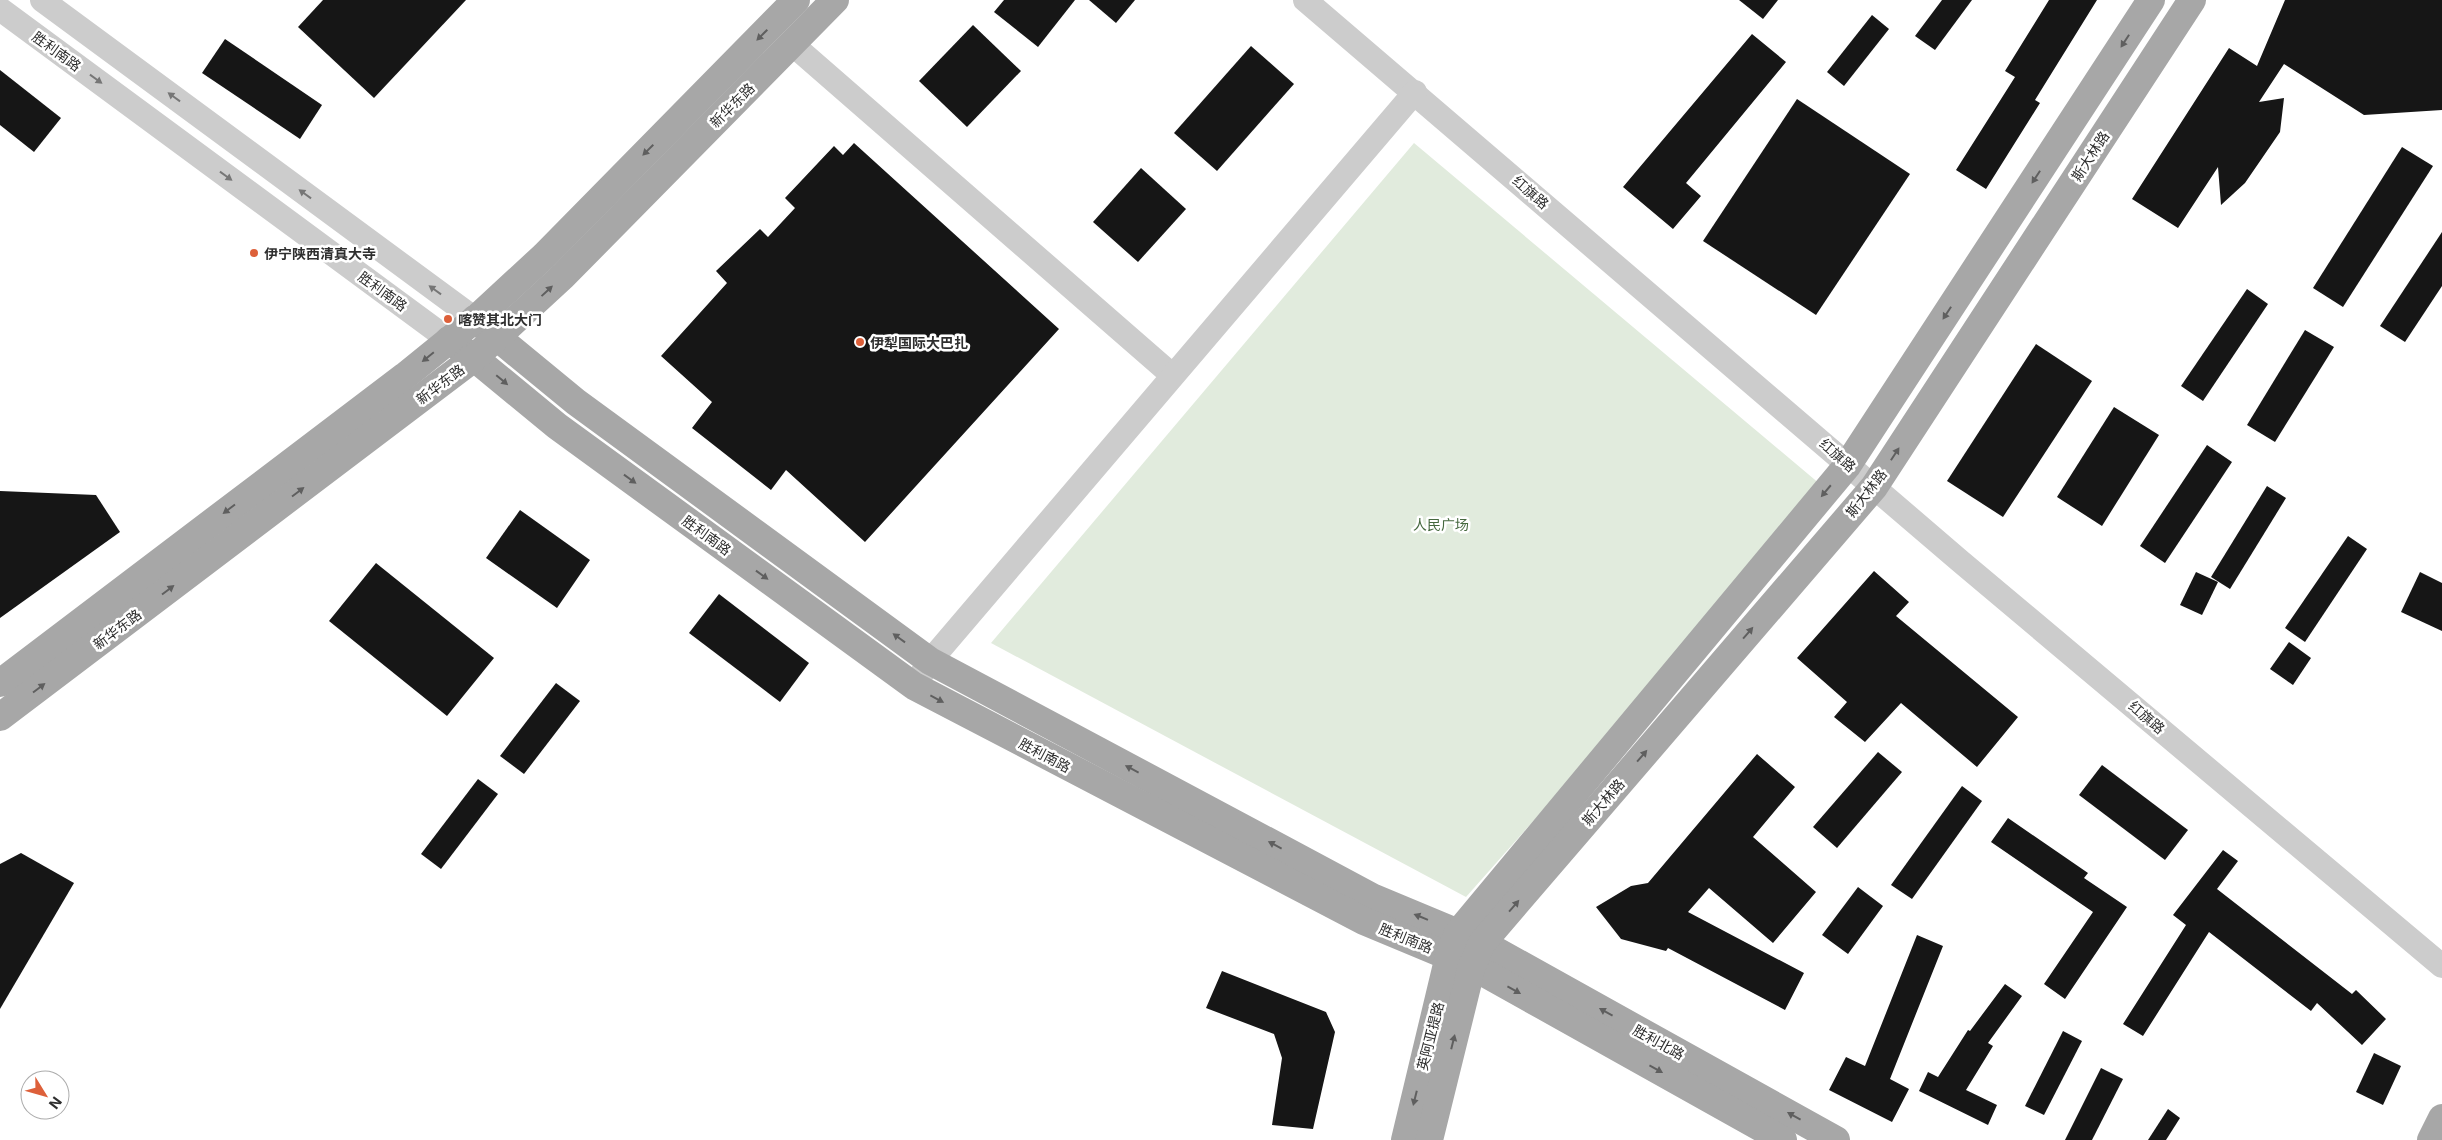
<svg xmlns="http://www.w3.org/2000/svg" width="2442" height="1140" font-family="Inter,'Noto Sans SC',sans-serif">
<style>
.green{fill:#e1ebdd}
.building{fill:#161616}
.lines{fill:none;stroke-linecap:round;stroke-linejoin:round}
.minor{stroke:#ccc;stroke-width:24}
.major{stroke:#a7a7a7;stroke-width:28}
.oneway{fill:#5f5f5f}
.oneway2{fill:#767676}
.poi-dot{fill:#dd603a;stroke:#fff;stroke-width:2}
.labels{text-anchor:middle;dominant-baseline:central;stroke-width:5;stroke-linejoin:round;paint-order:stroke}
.street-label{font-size:14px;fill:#2f2f2f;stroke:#fff}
.poi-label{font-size:14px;font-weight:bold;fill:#2f2f2f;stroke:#fff;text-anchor:start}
.park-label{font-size:14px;fill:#45683e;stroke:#fff}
</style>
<rect width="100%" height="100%" fill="#fff"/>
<path class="green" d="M1414,143L1827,490L1466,897L991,643Z"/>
<g class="building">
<path d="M323,0H466L374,98L298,27Z"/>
<path d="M1004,0H1075L1038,47L994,12Z"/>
<path d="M1089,0H1135L1116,23Z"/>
<path d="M1739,0H1778L1763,19Z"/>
<path d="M1942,0H1972L1935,50L1915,36Z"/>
<path d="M2049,0H2097L2035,100L2040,103L1986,189L1956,170L2015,77L2005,71Z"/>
<path d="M2285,0H2442V110L2364,115L2284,64L2259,102L2284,98L2280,132L2245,183L2221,205L2218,167L2178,228L2132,199L2229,48L2257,66Z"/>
<path d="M1872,15L1889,29L1844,86L1827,72Z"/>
<path d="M973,25L1021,71L967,127L919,81Z"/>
<path d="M1752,34L1786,62L1686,183L1701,196L1673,229L1623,187Z"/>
<path d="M225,39L322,105L300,139L202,73Z"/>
<path d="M1251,46L1294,84L1217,171L1174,133Z"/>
<path d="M0,70L61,118L34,152L0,125Z"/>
<path d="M1797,99L1910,174L1816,315L1703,241Z"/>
<path d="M854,143L1059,329L865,542L786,470L771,490L692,428L712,402L661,356L727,283L716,271L760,229L768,237L795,208L785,198L834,146L843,155Z"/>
<path d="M2402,147L2433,166L2343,307L2313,288Z"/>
<path d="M1141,168L1186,209L1138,262L1093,222Z"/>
<path d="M2442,232V286L2405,342L2380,326Z"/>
<path d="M2247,289L2268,304L2203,401L2181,386Z"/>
<path d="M2305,330L2334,347L2275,442L2247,425Z"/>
<path d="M2036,344L2092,381L2003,517L1947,481Z"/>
<path d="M2114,407L2159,435L2102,526L2057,497Z"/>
<path d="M2207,445L2232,462L2165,563L2140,546Z"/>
<path d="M2267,486L2286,498L2230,589L2211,577Z"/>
<path d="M0,491L96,495L120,532L0,618Z"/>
<path d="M520,510L590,560L557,608L486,558Z"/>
<path d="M2348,536L2367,549L2305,642L2285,628Z"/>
<path d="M376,563L494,658L447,716L329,621Z"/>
<path d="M1874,571L1909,602L1896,616L2018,717L1977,767L1901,703L1865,742L1834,717L1847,702L1797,658Z"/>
<path d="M2196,572L2218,582L2202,615L2180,605Z"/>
<path d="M2420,572L2442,583V631L2401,612Z"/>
<path d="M719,594L809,663L780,702L689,633Z"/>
<path d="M2289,642L2311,658L2293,685L2270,669Z"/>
<path d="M556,683L580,701L524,774L500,756Z"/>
<path d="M1878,752L1902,772L1837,848L1813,827Z"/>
<path d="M1757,754L1795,787L1753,837L1816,892L1773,943L1709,888L1688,912L1804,973L1785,1010L1668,948L1666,951L1621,939L1596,907L1631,886L1648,883Z"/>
<path d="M2102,765L2188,830L2165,860L2079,795Z"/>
<path d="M478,779L498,794L441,869L421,854Z"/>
<path d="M1962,786L1982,801L1912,899L1891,885Z"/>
<path d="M2008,818L2088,873L2084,878L2127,907L2065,999L2044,984L2093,912L1991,842Z"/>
<path d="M2223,850L2238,861L2217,889L2352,994L2356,990L2386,1019L2362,1045L2317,1003L2311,1011L2209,932L2143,1036L2123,1024L2186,925L2173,915Z"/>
<path d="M21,853L74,883L0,1009V864Z"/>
<path d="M1858,887L1883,906L1848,954L1822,935Z"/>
<path d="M1917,935L1943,946L1890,1079L1909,1089L1892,1122L1829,1090L1846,1057L1865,1066Z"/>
<path d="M1222,971L1326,1012L1335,1032L1313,1129L1272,1125L1282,1058L1274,1034L1206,1008Z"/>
<path d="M2005,984L2022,996L1988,1043L1993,1046L1966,1090L1997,1105L1988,1125L1919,1091L1928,1072L1938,1077L1968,1030L1970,1031Z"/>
<path d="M2063,1031L2082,1041L2044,1115L2025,1106Z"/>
<path d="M2374,1053L2401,1066L2383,1105L2356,1092Z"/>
<path d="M2101,1068L2123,1079L2092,1140H2065Z"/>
<path d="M2168,1109L2180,1118L2166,1140H2148Z"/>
</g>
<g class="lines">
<g class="minor">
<path d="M42,0L475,319"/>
<path d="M1305,0L1960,561L2442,966"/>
<path d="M0,9L449,340"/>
<path d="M792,44L1172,375"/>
<path d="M914,686L930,661L1415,92"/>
</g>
<g class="major">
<path d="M475,319L576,402L930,661L1374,898L1482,943L1836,1140"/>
<path d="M449,340L478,361L557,426L914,686L1364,921L1472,966L1783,1140"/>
<path d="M0,683L405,376L479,316L544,256L796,0"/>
<path d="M0,717L474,358L563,276L835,0"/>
<path d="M1405,1140L1449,956L1458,933L1847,466L2151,0"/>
<path d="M1429,1140L1472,966L1482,943L1874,487L2192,0"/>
<path d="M2431,1140L2442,1118"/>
</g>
</g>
<defs><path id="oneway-solid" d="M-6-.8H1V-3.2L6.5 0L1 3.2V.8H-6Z" transform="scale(1.25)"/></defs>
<g class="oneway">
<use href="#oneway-solid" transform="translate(762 35) rotate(135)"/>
<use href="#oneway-solid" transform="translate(2125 41) rotate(123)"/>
<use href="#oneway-solid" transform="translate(648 150) rotate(135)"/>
<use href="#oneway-solid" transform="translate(2036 177) rotate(123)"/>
<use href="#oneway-solid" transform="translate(547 291) rotate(-43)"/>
<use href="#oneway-solid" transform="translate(1947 313) rotate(123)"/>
<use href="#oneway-solid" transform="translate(428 357) rotate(141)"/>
<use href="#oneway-solid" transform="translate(502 380) rotate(40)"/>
<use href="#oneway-solid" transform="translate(1895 454) rotate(-57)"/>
<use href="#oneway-solid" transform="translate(630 479) rotate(36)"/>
<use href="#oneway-solid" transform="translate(1826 491) rotate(130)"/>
<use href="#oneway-solid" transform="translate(298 492) rotate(-37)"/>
<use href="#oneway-solid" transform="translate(229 509) rotate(143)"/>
<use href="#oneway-solid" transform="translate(762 575) rotate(36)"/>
<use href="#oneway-solid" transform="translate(168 590) rotate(-37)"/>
<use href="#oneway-solid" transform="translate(1748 633) rotate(-49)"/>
<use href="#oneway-solid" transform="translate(899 638) rotate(-144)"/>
<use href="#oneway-solid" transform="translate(39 688) rotate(-37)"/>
<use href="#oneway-solid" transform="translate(937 699) rotate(28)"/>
<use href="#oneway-solid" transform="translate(1642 756) rotate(-49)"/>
<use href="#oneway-solid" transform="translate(1132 769) rotate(-152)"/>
<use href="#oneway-solid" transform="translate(1275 845) rotate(-152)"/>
<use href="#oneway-solid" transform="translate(1514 906) rotate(-49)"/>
<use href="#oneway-solid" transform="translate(1421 917) rotate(-158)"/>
<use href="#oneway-solid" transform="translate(1514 990) rotate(29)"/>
<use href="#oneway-solid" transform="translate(1606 1012) rotate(-151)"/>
<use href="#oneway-solid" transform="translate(1453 1042) rotate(-76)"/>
<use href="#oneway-solid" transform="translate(1656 1069) rotate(29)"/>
<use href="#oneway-solid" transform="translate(1415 1098) rotate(104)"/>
<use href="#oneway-solid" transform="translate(1794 1116) rotate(-151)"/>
</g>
<g class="oneway2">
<use href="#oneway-solid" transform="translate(96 79) rotate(36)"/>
<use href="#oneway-solid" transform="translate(174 97) rotate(-144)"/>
<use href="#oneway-solid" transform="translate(226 176) rotate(36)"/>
<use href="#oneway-solid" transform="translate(305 194) rotate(-144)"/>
<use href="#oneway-solid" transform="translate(435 290) rotate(-144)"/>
</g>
<g class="poi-dot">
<circle cx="254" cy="253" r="5"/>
<circle cx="448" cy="319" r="5"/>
<circle cx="860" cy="342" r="5"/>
</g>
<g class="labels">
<g class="street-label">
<text transform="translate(57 51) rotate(36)">胜利南路</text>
<text transform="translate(732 105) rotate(-45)">新华东路</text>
<text transform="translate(2090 156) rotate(-57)">斯大林路</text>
<text transform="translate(1531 192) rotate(41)">红旗路</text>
<text transform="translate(383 291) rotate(36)">胜利南路</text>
<text transform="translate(440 384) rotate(-37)">新华东路</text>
<text transform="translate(1838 455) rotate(41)">红旗路</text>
<text transform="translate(1866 493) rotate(-52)">斯大林路</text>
<text transform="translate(707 535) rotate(36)">胜利南路</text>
<text transform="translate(117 629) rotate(-37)">新华东路</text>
<text transform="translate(2147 717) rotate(40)">红旗路</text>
<text transform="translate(1045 755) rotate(28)">胜利南路</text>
<text transform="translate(1603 802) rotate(-49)">斯大林路</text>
<text transform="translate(1406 938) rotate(22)">胜利南路</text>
<text transform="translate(1430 1036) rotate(-76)">英阿亚提路</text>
<text transform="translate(1659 1042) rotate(29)">胜利北路</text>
</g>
<g class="poi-label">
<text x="264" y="253">伊宁陕西清真大寺</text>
<text x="458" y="319">喀赞其北大门</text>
<text x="870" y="342">伊犁国际大巴扎</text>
</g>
<g class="park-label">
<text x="1441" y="524">人民广场</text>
</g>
</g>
<g transform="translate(45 1095) rotate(127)"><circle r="24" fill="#ffffff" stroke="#acacac"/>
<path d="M0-4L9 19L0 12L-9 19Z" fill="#dd603a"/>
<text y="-8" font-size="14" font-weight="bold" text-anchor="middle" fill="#2f2f2f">N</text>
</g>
</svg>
